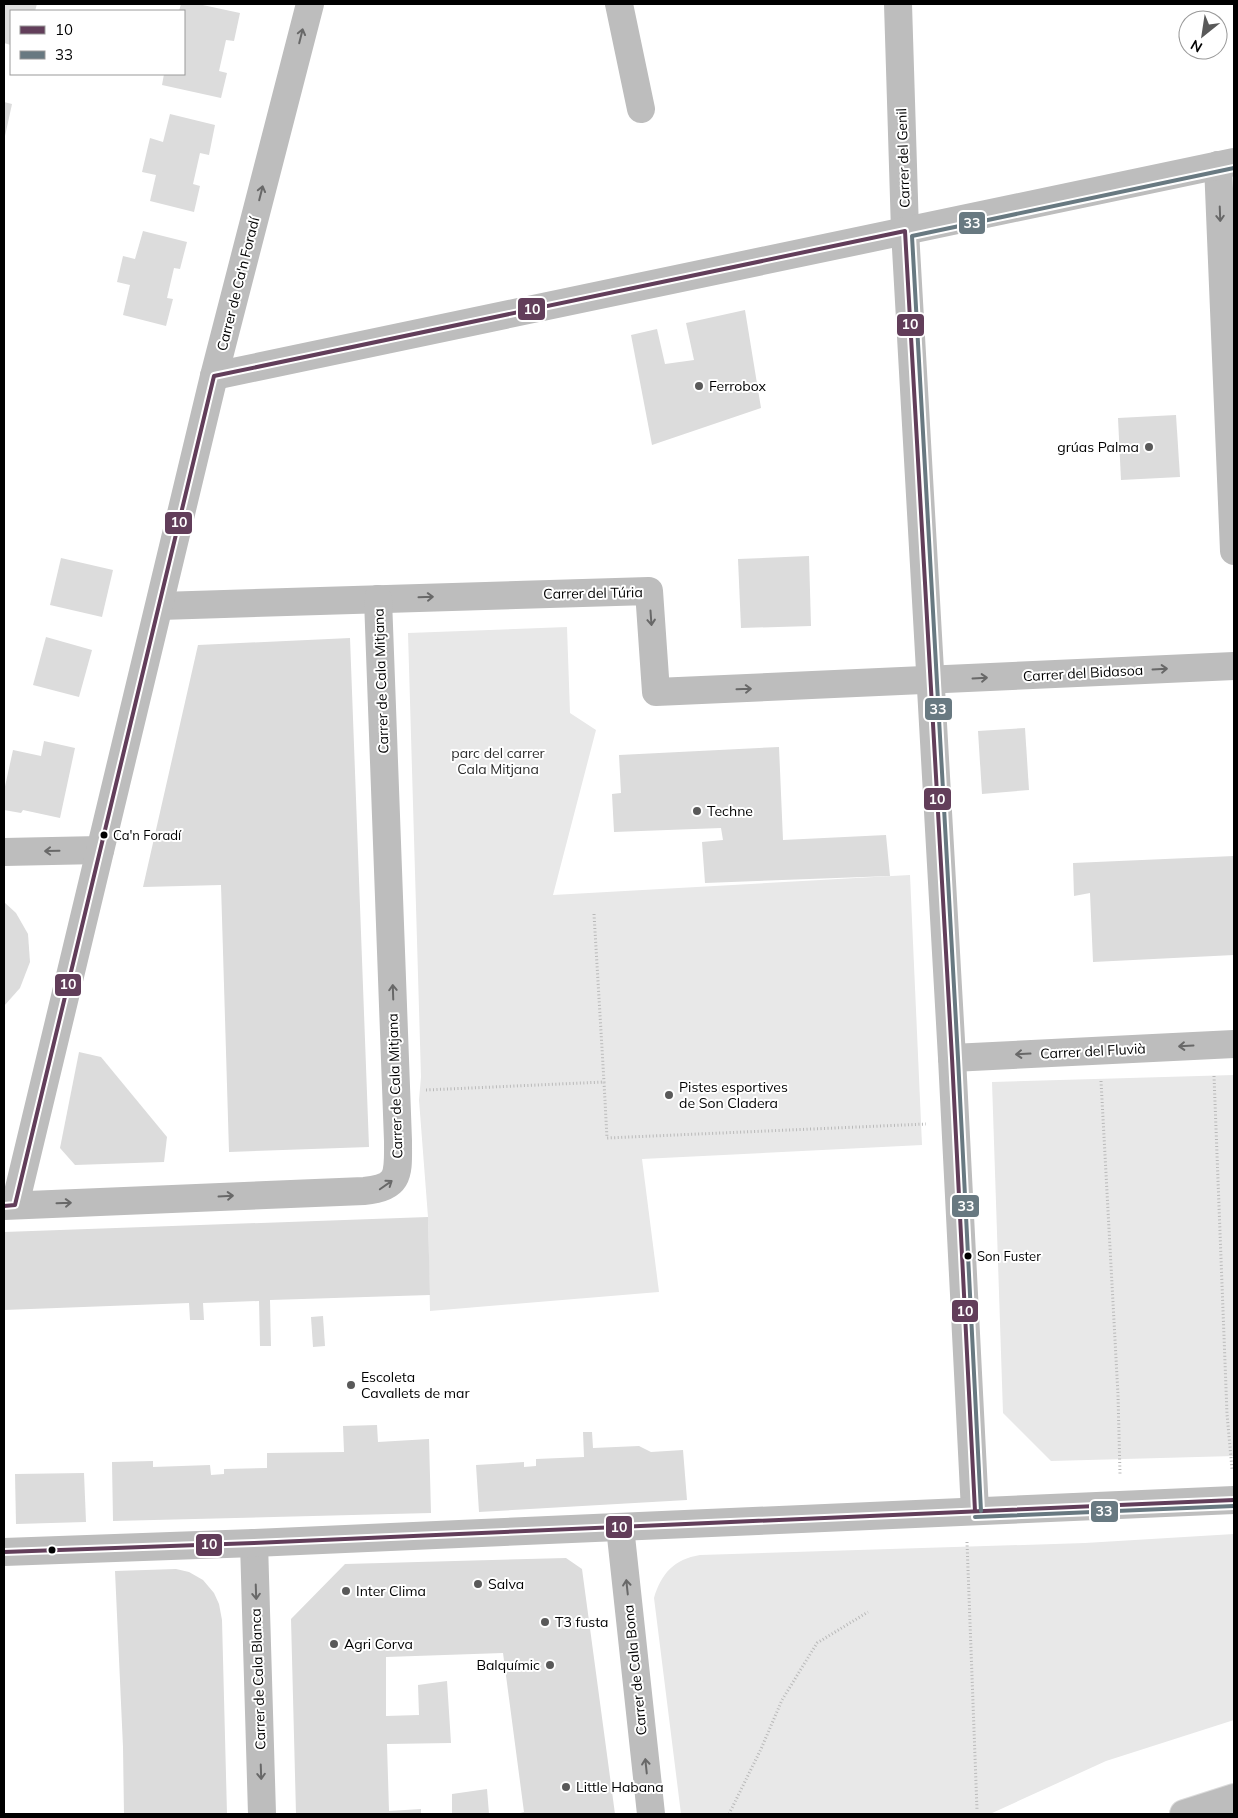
<svg xmlns="http://www.w3.org/2000/svg" width="1238" height="1818" font-family="Mulish,sans-serif">
<style>
.green{fill:#e8e8e8}
.building{fill:#dcdcdc}
.lines{fill:none;stroke-linecap:round;stroke-linejoin:round}
.motorway-casing{stroke:#dbdbdb;stroke-width:30}
.path{stroke:#b8b8b8;stroke-width:3;stroke-dasharray:1 2.5;stroke-linecap:butt}
.minor{stroke:#bdbdbd;stroke-width:28}
.motorway{stroke:#bdbdbd;stroke-width:28}
.bus-1-casing{stroke:#fff;stroke-width:8}
.bus-2-casing{stroke:#fff;stroke-width:8}
.bus-1{stroke:#623e5a;stroke-width:4}
.bus-2{stroke:#687981;stroke-width:4}
.oneway{stroke:#686868}
.poi-dot{fill:#595959;stroke:#fff;stroke-width:2}
.bus-dot{fill:#000;stroke:#fff;stroke-width:2}
.labels{text-anchor:middle;dominant-baseline:central;stroke-width:4;stroke-linejoin:round;paint-order:stroke}
.bus-label{font-size:13px;fill:#000;stroke:#fff;text-anchor:start}
.street-label{font-size:14px;fill:#000;stroke:#fff}
.poi-label{font-size:14px;fill:#000;stroke:#fff;text-anchor:start}
.park-label{font-size:14px;fill:#2d2d2d;stroke:#fff}
.line-badge{stroke:#fff;stroke-width:2}
.badge-label{font-size:14px;text-anchor:middle;font-weight:bold;fill:#fff}
</style>
<rect width="100%" height="100%" fill="#fff"/>
<g class="green">
<path d="M567,627L570,713L596,730L553,895L910,875L922,1145L642,1159L659,1292L430,1311L428,1217L419,1100L421,1077L408,633Z"/>
<path d="M1234,1075V1456L1051,1461L1003,1413L992,1082Z"/>
<path d="M1234,1534V1720L1106,1761L990,1814H681L654,1598C661,1574 674,1559 700,1555L1085,1543Z"/>
</g>
<g class="building">
<path d="M4,4H37L35,11H11V45L4,43Z"/>
<path d="M181,4H198L240,13L234,41L226,40L219,71L227,73L221,98L162,85L164,74H184V11H179Z"/>
<path d="M4,102L12,104L5,136H4Z"/>
<path d="M170,114L215,125L209,155L200,153L193,184L200,186L194,212L150,201L156,175L142,172L150,138L163,142Z"/>
<path d="M143,231L187,242L180,269L174,268L167,298L173,299L166,326L123,315L130,285L117,282L123,256L135,259Z"/>
<path d="M745,310L761,408L652,445L631,335L657,329L665,364L694,360L686,323Z"/>
<path d="M1176,415L1180,477L1121,480L1118,418Z"/>
<path d="M809,556L811,626L741,628L738,559Z"/>
<path d="M61,558L113,570L102,617L50,605Z"/>
<path d="M46,637L92,650L79,697L33,685Z"/>
<path d="M350,638L369,1147L229,1152L221,885L143,887L198,645Z"/>
<path d="M1025,728L1029,790L982,794L978,731Z"/>
<path d="M44,741L75,748L60,818L23,810L21,813L4,810V791L13,750L41,756Z"/>
<path d="M779,747L783,840L886,835L890,876L705,883L702,842L723,840L721,828L614,832L612,794L621,793L619,755Z"/>
<path d="M1234,856V955L1093,962L1090,893L1074,896L1073,863Z"/>
<path d="M4,902L16,913L28,934L30,962L20,988L4,1006Z"/>
<path d="M79,1052L101,1057L167,1137L164,1162L75,1165L60,1148Z"/>
<path d="M428,1217L430,1295L270,1300L271,1346H260L259,1301L203,1303L204,1320H190L189,1303L4,1310V1232Z"/>
<path d="M323,1316L325,1346L313,1347L311,1317Z"/>
<path d="M377,1425L378,1442L429,1439L431,1513L113,1521L112,1462L153,1461V1467L210,1465L211,1475L224,1474V1469L267,1468V1453L344,1452L343,1426Z"/>
<path d="M583,1432H592L593,1448L639,1446L651,1452L683,1450L687,1500L479,1512L476,1465L524,1462V1467L536,1466V1459L584,1457Z"/>
<path d="M84,1473L86,1522L16,1524L15,1474Z"/>
<path d="M566,1558L582,1569L615,1814H516L524,1812L503,1653L386,1657V1716L419,1715L418,1685L447,1681L451,1743L387,1744L389,1811L421,1809V1814H296L291,1619L345,1564Z"/>
<path d="M176,1569L189,1572L203,1580L214,1593L219,1604L222,1620L227,1814H124L123,1747L115,1571Z"/>
<path d="M487,1789L489,1814H452V1794Z"/>
</g>
<g class="lines">
<defs>
<path id="motorway" d="M1184,1814L1234,1798"/>
</defs>
<use href="#motorway" class="motorway-casing"/>
<g class="path">
<path d="M594,914L604,1082"/>
<path d="M1214,1076L1227,1414L1232,1469"/>
<path d="M1101,1081L1118,1395L1120,1474"/>
<path d="M426,1090L604,1082L607,1138L926,1124"/>
<path d="M967,1542L977,1810"/>
<path d="M729,1814L761,1749L782,1700L817,1643L868,1612"/>
</g>
<g class="minor">
<path d="M619,4L641,109"/>
<path d="M898,4L905,231L952,1058L975,1511"/>
<path d="M1218,165L1234,551"/>
<path d="M214,376L1234,162"/>
<path d="M160,606L649,591L656,692L1234,666"/>
<path d="M4,852L100,850"/>
<path d="M952,1058L1234,1044"/>
<path d="M15,1205L214,376L310,4"/>
<path d="M4,1206L364,1191C401,1188 398,1173 398,1141L378,599"/>
<path d="M620,1527L651,1814"/>
<path d="M254,1543L262,1814"/>
<path d="M4,1552L254,1543L1234,1500"/>
</g>
<use href="#motorway" class="motorway"/>
<defs>
<g id="bus-1">
<path d="M4,1206L15,1205L214,376L905,231L952,1058L975,1511"/>
<path d="M4,1552L254,1543L1234,1500"/>
</g>
<g id="bus-2">
<path d="M981,1511L958,1058L912,236L1234,168"/>
<path d="M975,1517L1234,1506"/>
</g>
</defs>
<use href="#bus-1" class="bus-1-casing"/>
<use href="#bus-2" class="bus-2-casing"/>
<use href="#bus-1" class="bus-1"/>
<use href="#bus-2" class="bus-2"/>
</g>
<defs><path id="oneway-shaft" d="M-6 0H5M1.5-3L5.5 0L1.5 3" fill="none" stroke-width="1.6" stroke-linecap="round" stroke-linejoin="round" transform="scale(1.25)"/></defs>
<g class="oneway">
<use href="#oneway-shaft" transform="translate(301 36) rotate(-76)"/>
<use href="#oneway-shaft" transform="translate(261 193) rotate(-76)"/>
<use href="#oneway-shaft" transform="translate(1220 214) rotate(88)"/>
<use href="#oneway-shaft" transform="translate(426 597) rotate(-2)"/>
<use href="#oneway-shaft" transform="translate(651 618) rotate(86)"/>
<use href="#oneway-shaft" transform="translate(1160 669) rotate(-3)"/>
<use href="#oneway-shaft" transform="translate(980 678) rotate(-3)"/>
<use href="#oneway-shaft" transform="translate(744 689) rotate(-2)"/>
<use href="#oneway-shaft" transform="translate(52 851) rotate(179)"/>
<use href="#oneway-shaft" transform="translate(393 992) rotate(-92)"/>
<use href="#oneway-shaft" transform="translate(1186 1046) rotate(177)"/>
<use href="#oneway-shaft" transform="translate(1023 1054) rotate(177)"/>
<use href="#oneway-shaft" transform="translate(386 1185) rotate(-35)"/>
<use href="#oneway-shaft" transform="translate(226 1196) rotate(-3)"/>
<use href="#oneway-shaft" transform="translate(64 1203) rotate(-2)"/>
<use href="#oneway-shaft" transform="translate(627 1587) rotate(-96)"/>
<use href="#oneway-shaft" transform="translate(256 1592) rotate(88)"/>
<use href="#oneway-shaft" transform="translate(646 1766) rotate(-96)"/>
<use href="#oneway-shaft" transform="translate(261 1772) rotate(88)"/>
</g>
<g class="poi-dot">
<circle cx="699" cy="386" r="5"/>
<circle cx="1149" cy="447" r="5"/>
<circle cx="697" cy="811" r="5"/>
<circle cx="669" cy="1095" r="5"/>
<circle cx="351" cy="1385" r="5"/>
<circle cx="478" cy="1584" r="5"/>
<circle cx="346" cy="1591" r="5"/>
<circle cx="545" cy="1622" r="5"/>
<circle cx="334" cy="1644" r="5"/>
<circle cx="550" cy="1665" r="5"/>
<circle cx="566" cy="1787" r="5"/>
</g>
<g class="bus-dot">
<circle cx="104" cy="835" r="4.5"/>
<circle cx="968" cy="1256" r="4.5"/>
<circle cx="52" cy="1550" r="4.5"/>
</g>
<g class="labels">
<g class="bus-label">
<text x="113" y="835">Ca'n Foradí</text>
<text x="977" y="1256">Son Fuster</text>
</g>
<g class="street-label">
<text transform="translate(903 158) rotate(-92)">Carrer del Genil</text>
<text transform="translate(238 284) rotate(-76)">Carrer de Ca'n Foradí</text>
<text transform="translate(593 593) rotate(-1)">Carrer del Túria</text>
<text transform="translate(1083 673) rotate(-3)">Carrer del Bidasoa</text>
<text transform="translate(381 681) rotate(-92)">Carrer de Cala Mitjana</text>
<text transform="translate(1093 1051) rotate(-3)">Carrer del Fluvià</text>
<text transform="translate(395 1086) rotate(-92)">Carrer de Cala Mitjana</text>
<text transform="translate(635 1670) rotate(-96)">Carrer de Cala Bona</text>
<text transform="translate(258 1679) rotate(-92)">Carrer de Cala Blanca</text>
</g>
<g class="poi-label">
<text x="709" y="386">Ferrobox</text>
<text x="1139" y="447" text-anchor="end">grúas Palma</text>
<text x="707" y="811">Techne</text>
<text x="679" y="1087">Pistes esportives<tspan x="679" dy="16">de Son Cladera</tspan></text>
<text x="361" y="1377">Escoleta<tspan x="361" dy="16">Cavallets de mar</tspan></text>
<text x="488" y="1584">Salva</text>
<text x="356" y="1591">Inter Clima</text>
<text x="555" y="1622">T3 fusta</text>
<text x="344" y="1644">Agri Corva</text>
<text x="540" y="1665" text-anchor="end">Balquímic</text>
<text x="576" y="1787">Little Habana</text>
</g>
<g class="park-label">
<text x="498" y="753">parc del carrer<tspan x="498" dy="16">Cala Mitjana</tspan></text>
</g>
</g>
<g class="line-badge">
<rect x="958" y="211" width="28" height="24" rx="5" fill="#687981"/>
<rect x="517" y="297" width="29" height="24" rx="5" fill="#623e5a"/>
<rect x="896" y="313" width="29" height="24" rx="5" fill="#623e5a"/>
<rect x="164" y="511" width="29" height="24" rx="5" fill="#623e5a"/>
<rect x="924" y="697" width="29" height="24" rx="5" fill="#687981"/>
<rect x="923" y="787" width="29" height="24" rx="5" fill="#623e5a"/>
<rect x="54" y="973" width="28" height="24" rx="5" fill="#623e5a"/>
<rect x="951" y="1194" width="29" height="24" rx="5" fill="#687981"/>
<rect x="951" y="1299" width="28" height="24" rx="5" fill="#623e5a"/>
<rect x="1090" y="1500" width="29" height="23" rx="5" fill="#687981"/>
<rect x="605" y="1515" width="28" height="24" rx="5" fill="#623e5a"/>
<rect x="195" y="1533" width="28" height="24" rx="5" fill="#623e5a"/>
</g>
<g class="badge-label">
<text x="972" y="228">33</text>
<text x="532" y="314">10</text>
<text x="910" y="329">10</text>
<text x="179" y="527">10</text>
<text x="938" y="714">33</text>
<text x="937" y="804">10</text>
<text x="68" y="989">10</text>
<text x="966" y="1211">33</text>
<text x="965" y="1316">10</text>
<text x="1104" y="1516">33</text>
<text x="619" y="1532">10</text>
<text x="209" y="1549">10</text>
</g>
<rect width="1238" height="1818" fill="none" stroke="#000000" stroke-width="10"/>
<rect x="10" y="10" width="175" height="65" fill="#ffffff" stroke="#999999"/>
<rect x="20" y="26" width="25" height="8" fill="#623e5a" stroke="#999999"/>
<text x="55" y="35" font-size="15" fill="#000000">10</text>
<rect x="20" y="51" width="25" height="8" fill="#687981" stroke="#999999"/>
<text x="55" y="60" font-size="15" fill="#000000">33</text>
<g transform="translate(1203 35) rotate(210)"><circle r="24" fill="#ffffff" stroke="#999999"/>
<path d="M0-4L9 19L0 12L-9 19Z" fill="#595959"/>
<text y="-8" font-size="14" font-weight="bold" text-anchor="middle" fill="#000000">N</text>
</g>
</svg>
